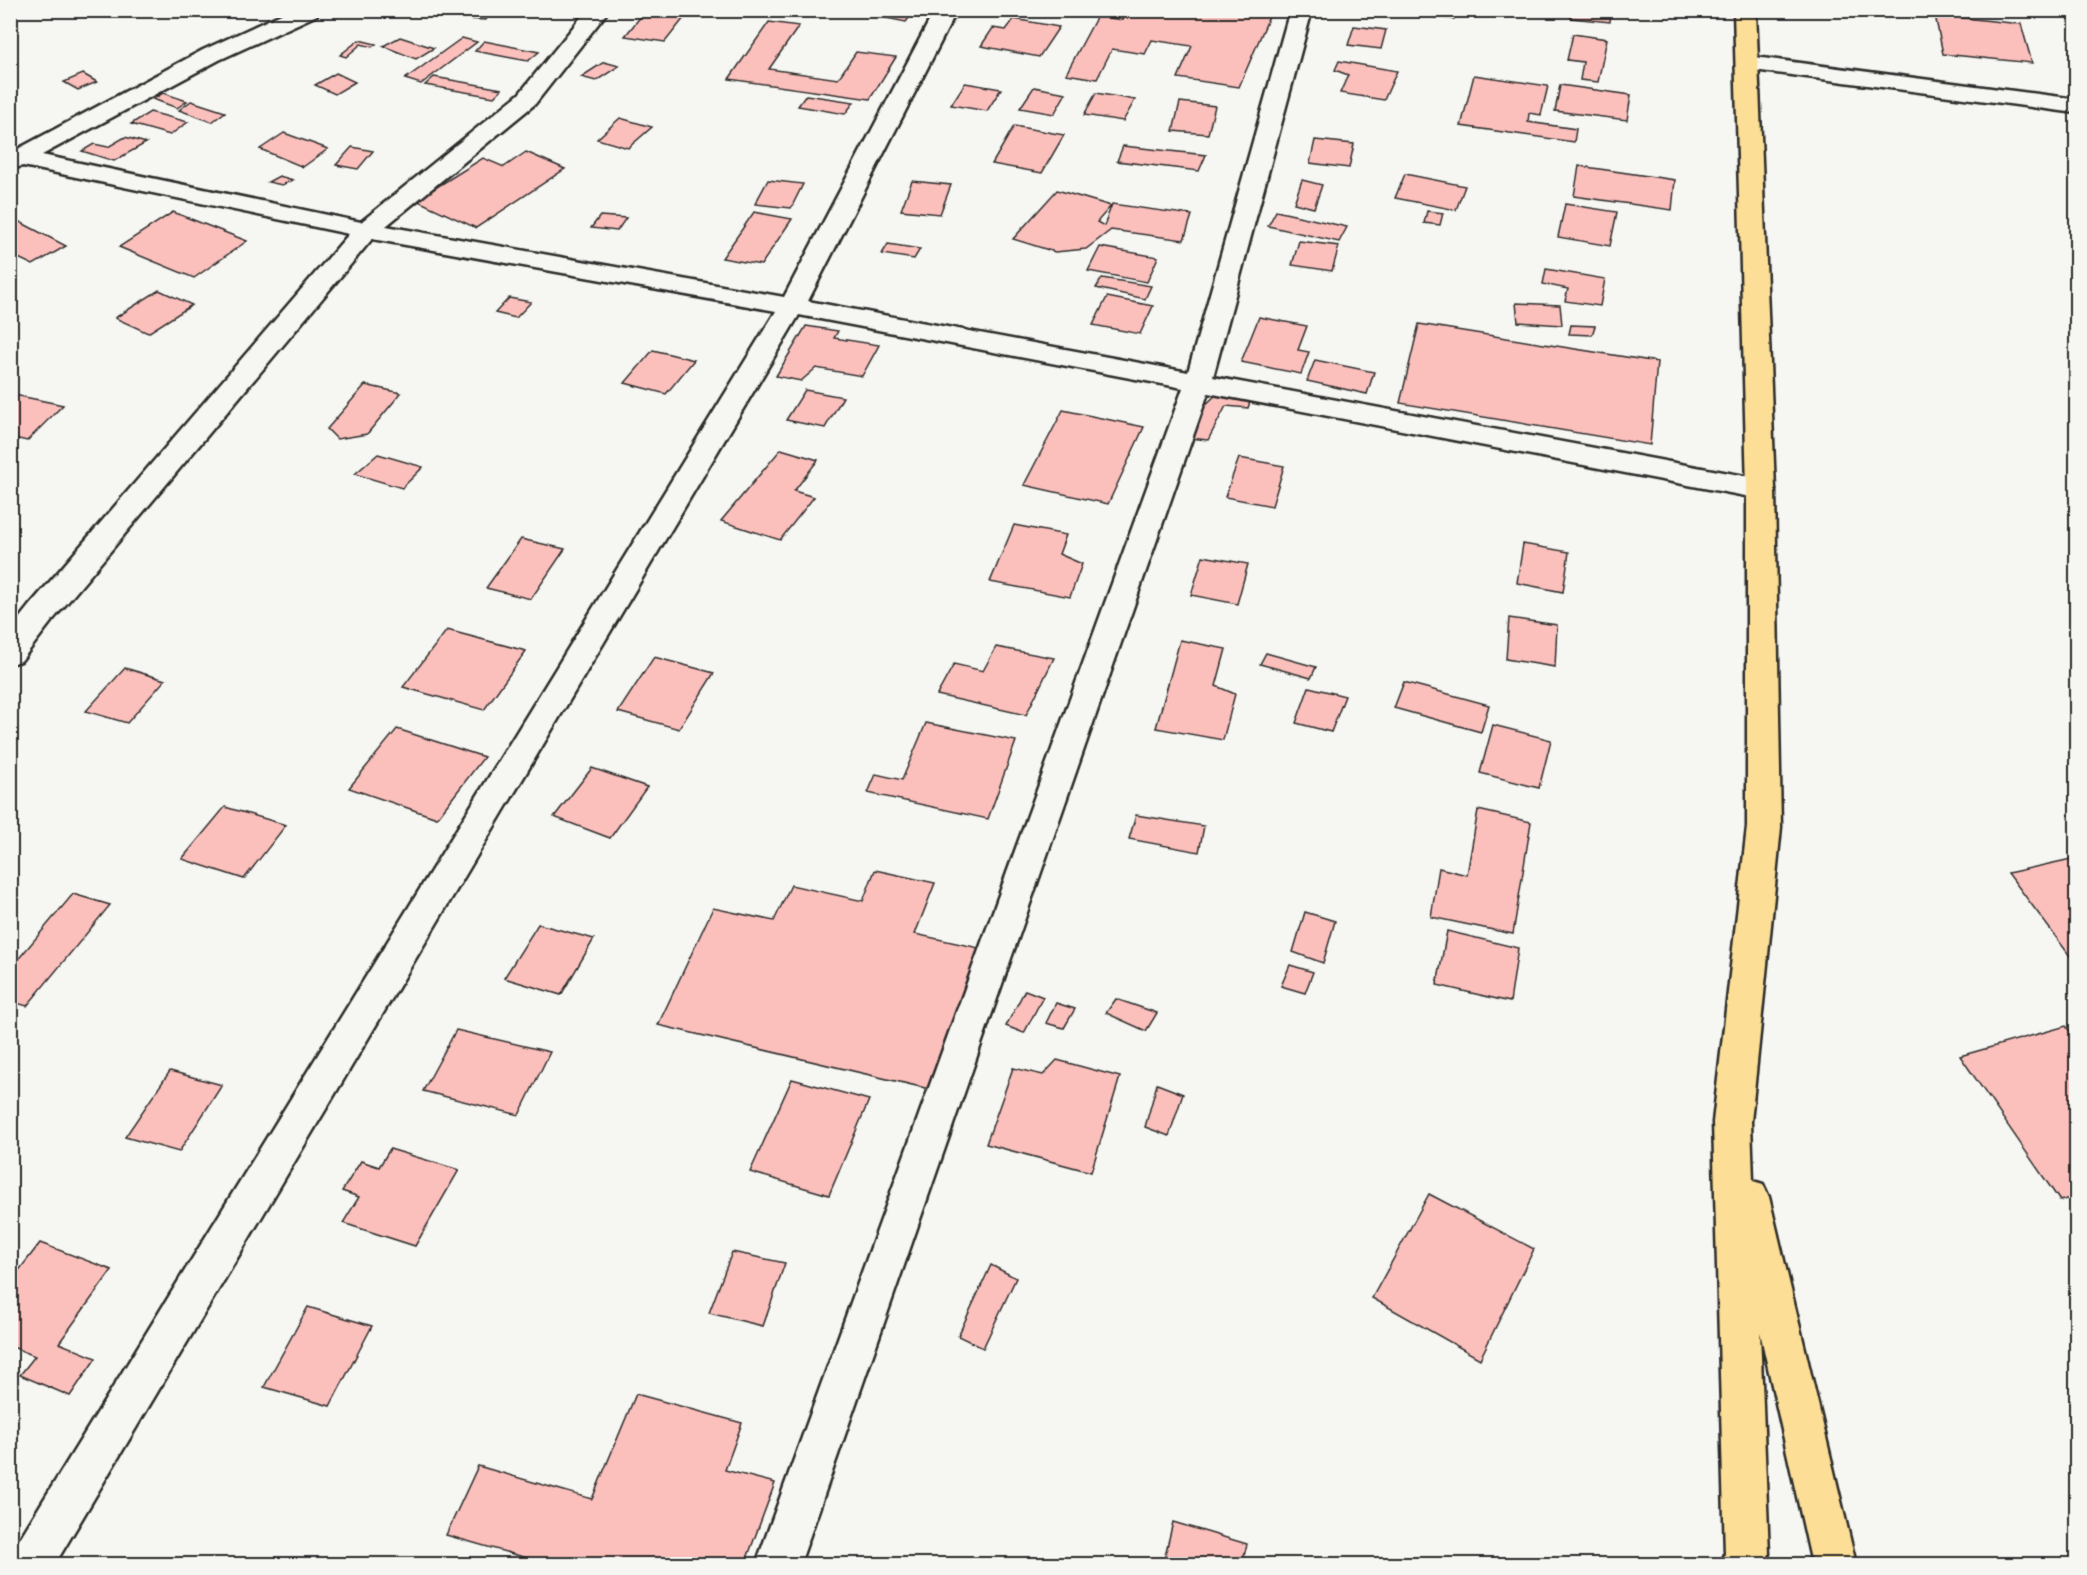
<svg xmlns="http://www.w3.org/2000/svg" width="2087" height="1575" font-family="Itim,sans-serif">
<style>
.building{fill:#fcc0bc;stroke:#2b2b2b;stroke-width:1.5}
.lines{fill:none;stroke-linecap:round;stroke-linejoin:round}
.minor-casing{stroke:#2b2b2b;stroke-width:5}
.primary-casing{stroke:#2b2b2b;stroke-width:5}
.minor{fill:#f6f6f2;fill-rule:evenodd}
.primary{fill:#fcde96;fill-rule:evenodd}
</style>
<rect width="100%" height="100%" fill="#f6f6f2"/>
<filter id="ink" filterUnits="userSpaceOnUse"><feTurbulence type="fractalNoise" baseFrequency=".0167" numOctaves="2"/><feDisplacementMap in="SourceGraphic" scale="12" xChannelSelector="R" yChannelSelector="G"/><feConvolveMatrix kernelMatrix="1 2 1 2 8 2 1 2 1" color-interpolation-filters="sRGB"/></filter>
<g filter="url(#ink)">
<g class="building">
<path d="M390,10H415L410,16L387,13Z"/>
<path d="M469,10H491L486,20L465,19Z"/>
<path d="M646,10H673L688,13L665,42L625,36Z"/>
<path d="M863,10H915L906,22L861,13Z"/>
<path d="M1127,10H1260L1271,12L1239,87L1178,78L1192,46L1152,40L1145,54L1112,49L1097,79L1066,74L1097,16L1122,20Z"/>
<path d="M1399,10H1454V19L1398,15Z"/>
<path d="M1572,10H1611L1610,22L1571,18Z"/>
<path d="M1935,15L2021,24L2032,63L1943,54Z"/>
<path d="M1014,19L1059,27L1039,57L981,46L993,28L1006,30Z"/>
<path d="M769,22L799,26L769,69L838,79L856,52L896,57L870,99L729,79Z"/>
<path d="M1354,26L1386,30L1381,49L1348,45Z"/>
<path d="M1573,34L1607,39L1598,82L1580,80L1583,62L1567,60Z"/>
<path d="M400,37L434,48L416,59L383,46Z"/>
<path d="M462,38L477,42L421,84L405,79Z"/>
<path d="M359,40L376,44L372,47L361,44L346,57L340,55Z"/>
<path d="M484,41L539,52L528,61L475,51Z"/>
<path d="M1339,61L1397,71L1384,100L1340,93L1348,75L1335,70Z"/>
<path d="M604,62L619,66L596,81L581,77Z"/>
<path d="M336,73L355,82L335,94L315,85Z"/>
<path d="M83,74L97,82L78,90L64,82Z"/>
<path d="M1474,75L1548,86L1541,115L1529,113L1528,122L1576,129L1574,142L1461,126Z"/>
<path d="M434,77L502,89L494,97L425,85Z"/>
<path d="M965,83L1001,89L987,111L951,105Z"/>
<path d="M1560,85L1631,95L1627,120L1555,111Z"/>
<path d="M1034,87L1066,93L1054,114L1020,108Z"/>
<path d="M163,93L187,101L177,108L153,99Z"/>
<path d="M1096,93L1135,100L1123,121L1084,115Z"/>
<path d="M806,95L854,102L845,114L798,106Z"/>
<path d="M191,101L225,112L212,122L179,110Z"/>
<path d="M1180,102L1215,106L1208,134L1173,131Z"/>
<path d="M150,112L188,122L170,135L131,124Z"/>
<path d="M620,118L652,127L628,148L597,139Z"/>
<path d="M1014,126L1064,135L1042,173L992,164Z"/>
<path d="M284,133L328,149L303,167L260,149Z"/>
<path d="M125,137L146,143L114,161L82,151L94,144L108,147Z"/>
<path d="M1315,140L1354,144L1349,168L1310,163Z"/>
<path d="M1123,146L1206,155L1199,171L1117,161Z"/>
<path d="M352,147L373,151L358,169L336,165Z"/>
<path d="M526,152L565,169L476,228L416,200L483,158L504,167Z"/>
<path d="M1579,166L1675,180L1672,210L1574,196Z"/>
<path d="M1405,174L1465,186L1456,210L1395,198Z"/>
<path d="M279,176L293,180L282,185L268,182Z"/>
<path d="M768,180L803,184L791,208L755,204Z"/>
<path d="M1302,180L1322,185L1314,208L1294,203Z"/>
<path d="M912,181L951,185L940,214L901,210Z"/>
<path d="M1057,190L1111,206L1097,222L1104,226L1112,204L1192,215L1184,240L1111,230L1086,249L1055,252L1013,239Z"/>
<path d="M1565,204L1617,212L1610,246L1558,237Z"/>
<path d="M1276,211L1347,227L1339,242L1268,226Z"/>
<path d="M1427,211L1443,213L1440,225L1424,223Z"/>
<path d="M173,212L247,241L194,278L119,247Z"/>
<path d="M754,212L792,219L761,265L722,258Z"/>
<path d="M600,216L626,218L617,231L591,228Z"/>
<path d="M20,222L66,246L33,265L10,254V227Z"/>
<path d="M1299,241L1339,246L1332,271L1292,265Z"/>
<path d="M888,244L920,249L914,259L882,254Z"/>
<path d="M1100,247L1158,257L1147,282L1088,271Z"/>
<path d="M1546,269L1605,279L1600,306L1565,301L1568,289L1543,284Z"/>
<path d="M1102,278L1151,286L1145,299L1096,288Z"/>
<path d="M159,290L192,305L148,333L115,318Z"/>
<path d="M1107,297L1153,306L1140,334L1093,325Z"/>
<path d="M509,298L531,302L516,318L495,313Z"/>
<path d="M1516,303L1560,305L1562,325L1518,322Z"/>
<path d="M1259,317L1307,326L1298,350L1309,352L1301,374L1241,362Z"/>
<path d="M1419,324L1657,362L1650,445L1400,403Z"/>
<path d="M1571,325L1595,326L1592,335L1569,334Z"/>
<path d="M806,326L838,331L834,338L879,345L862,376L816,368L801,381L776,376Z"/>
<path d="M653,350L694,360L666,394L625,383Z"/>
<path d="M1315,360L1374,372L1367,394L1307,381Z"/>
<path d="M365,385L401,393L367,434L337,439L327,429Z"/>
<path d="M805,390L843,397L825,428L786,420Z"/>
<path d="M1218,393L1251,399L1248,408L1226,406L1208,440L1190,438L1201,409Z"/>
<path d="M10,394L63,405L27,441L10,437Z"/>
<path d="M1063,410L1144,427L1108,504L1024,485Z"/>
<path d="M781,449L818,460L794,491L814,497L780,540L721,521Z"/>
<path d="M378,454L423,467L402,488L355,474Z"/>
<path d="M1239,458L1284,466L1272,506L1225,497Z"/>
<path d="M1014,525L1066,535L1059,554L1082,564L1070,597L990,582Z"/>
<path d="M521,539L565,549L531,599L486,588Z"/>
<path d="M1523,544L1569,552L1563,592L1517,583Z"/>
<path d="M1203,556L1248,564L1237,604L1191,595Z"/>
<path d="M1509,618L1557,625L1555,667L1506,659Z"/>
<path d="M447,630L526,651L484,710L403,687Z"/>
<path d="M1180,640L1226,649L1216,686L1235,694L1223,740L1156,728Z"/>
<path d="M996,647L1054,658L1026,715L937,695L954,664L983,671Z"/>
<path d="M1266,653L1316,667L1311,678L1260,664Z"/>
<path d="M654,657L714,673L679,729L618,712Z"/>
<path d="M125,668L165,680L127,723L86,711Z"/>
<path d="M1404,682L1489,705L1481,732L1394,708Z"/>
<path d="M1309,687L1345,696L1331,732L1296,723Z"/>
<path d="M926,723L1016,741L988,819L868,793L876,774L902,780Z"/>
<path d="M1493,725L1551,740L1539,788L1480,773Z"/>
<path d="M397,729L484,757L437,818L349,788Z"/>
<path d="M592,768L647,787L610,838L554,817Z"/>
<path d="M225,807L286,825L244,879L182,859Z"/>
<path d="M1478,810L1531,822L1513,934L1431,917L1439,868L1467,875Z"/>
<path d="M1136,815L1204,826L1199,852L1129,839Z"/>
<path d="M2076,858V964L2008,873Z"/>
<path d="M875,870L935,883L915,934L988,950L938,1091L658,1025L713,908L774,921L791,885L863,901Z"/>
<path d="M73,894L110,905L27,1006L10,1001V969Z"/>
<path d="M1305,912L1335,921L1323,963L1293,952Z"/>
<path d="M538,924L594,939L561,995L504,978Z"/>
<path d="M1447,931L1518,948L1510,1002L1437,985Z"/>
<path d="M1290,965L1313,972L1305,993L1281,986Z"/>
<path d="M1025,990L1043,997L1024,1033L1006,1026Z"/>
<path d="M1116,999L1157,1013L1146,1031L1106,1013Z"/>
<path d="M1056,1003L1075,1009L1064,1028L1046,1023Z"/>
<path d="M2066,1026L2076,1040V1196L2060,1201L1960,1056Z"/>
<path d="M456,1030L550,1052L519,1115L423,1091Z"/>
<path d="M1057,1060L1120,1077L1091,1172L986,1144L1013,1068L1043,1075Z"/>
<path d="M170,1071L222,1085L179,1152L125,1137Z"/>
<path d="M792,1079L869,1100L829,1195L750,1172Z"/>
<path d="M1157,1084L1183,1094L1169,1136L1145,1127Z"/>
<path d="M390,1149L459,1170L415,1246L343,1223L359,1197L342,1191L361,1161L379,1167Z"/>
<path d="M1429,1194L1534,1249L1480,1359L1372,1298Z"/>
<path d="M40,1243L112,1270L59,1343L96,1358L70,1396L20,1375L35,1356L10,1346V1282Z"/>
<path d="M732,1252L785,1263L763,1326L709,1313Z"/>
<path d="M991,1265L1016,1278L983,1348L958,1336Z"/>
<path d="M308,1307L372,1326L330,1406L264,1387Z"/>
<path d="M636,1394L742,1423L725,1470L775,1483L745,1564H548L446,1535L478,1466L592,1499Z"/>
<path d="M1173,1522L1247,1544L1242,1564H1163Z"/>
</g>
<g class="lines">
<defs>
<g id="minor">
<path d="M290,10H319L317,15L219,60L42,155L361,222L519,94L587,10H609L535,104L386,226L784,297L935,10H957L808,301L1188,372L1290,10H1312L1213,377L1761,479L1771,482L1775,489L1771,496L1761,499L1208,393L800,1564H756L1183,388L799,315L55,1564H10L14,1548L776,311L372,239L51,622L21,661L10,664V630L29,606L349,234L23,166L10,169V149L16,150L203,50Z"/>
<path d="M1747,56L2076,99V113L1739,68L1736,63L1739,58Z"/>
</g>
<path id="primary" d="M1734,10H1756L1775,489L1781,827L1751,1122L1753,1181L1763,1184L1769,1197L1856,1564H1812L1760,1332L1769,1554L1765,1564H1721L1725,1554L1713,1122L1747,827V489Z"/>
</defs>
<use href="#minor" class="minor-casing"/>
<use href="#primary" class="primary-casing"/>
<use href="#minor" class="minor"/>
<use href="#primary" class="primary"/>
</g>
</g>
<rect width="2087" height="1575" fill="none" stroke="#f6f6f2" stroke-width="36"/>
<rect x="18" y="18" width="2051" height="1539" fill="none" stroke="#2b2b2b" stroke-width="2" filter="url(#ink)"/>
</svg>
